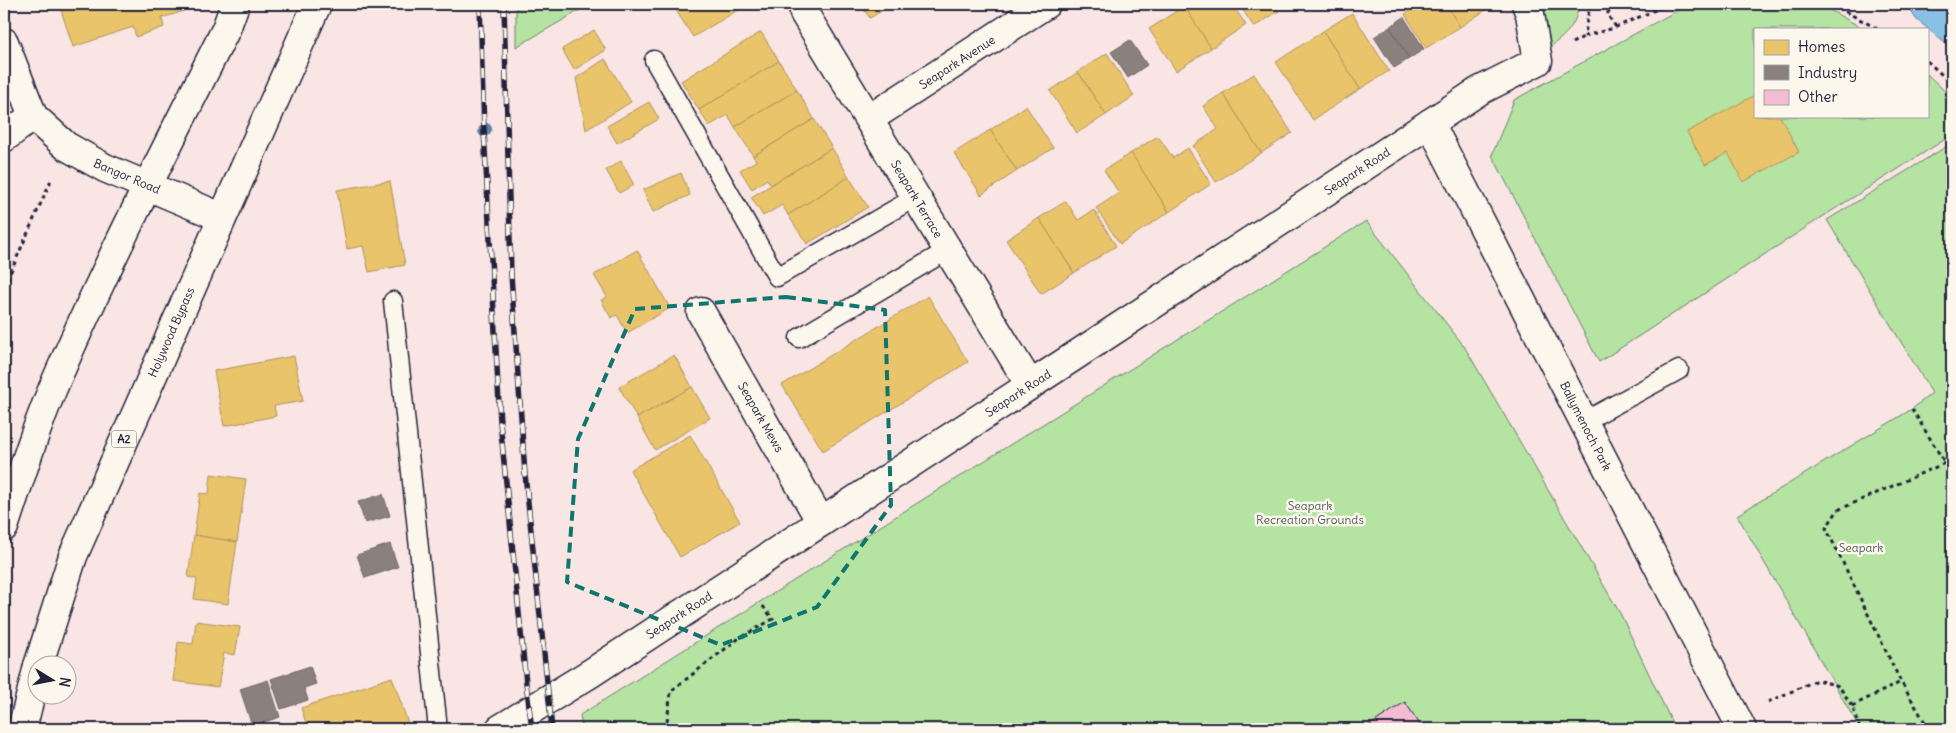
<svg xmlns="http://www.w3.org/2000/svg" width="1956" height="733" font-family="Delius,sans-serif">
<style>
.green{fill:#b4e3a2;stroke:#6b826e}
.water{fill:#87c1e6;stroke:#5f81a2}
.homes{fill:#e9c46a;stroke:#ad935c}
.industry{fill:#8a817c;stroke:#6b6468}
.lines{fill:none;stroke-linecap:round;stroke-linejoin:round}
.stream{stroke:#5f81a2;stroke-width:12}
.building{fill:#f3bcd3;stroke:#22223b}
.lane-casing{stroke:#22223b;stroke-width:21}
.street-casing{stroke:#22223b;stroke-width:31}
.secondary-casing{stroke:#22223b;stroke-width:31}
.highway-casing{stroke:#22223b;stroke-width:31}
.path{stroke:#22223b;stroke-width:3;stroke-dasharray:4 4;stroke-linecap:butt}
.lane{stroke:#fbf7ec;stroke-width:18}
.street{stroke:#fbf7ec;stroke-width:28}
.secondary{stroke:#fbf7ec;stroke-width:28}
.highway{stroke:#fbf7ec;stroke-width:28}
.rail-casing{stroke:#22223b;stroke-width:5.5}
.rail{stroke:#fbf7ec;stroke-width:4;stroke-dasharray:11;stroke-linecap:butt}
.marked{fill:none;stroke:#0f766e;stroke-width:4;stroke-dasharray:10 6;stroke-linejoin:round}
.labels{text-anchor:middle;dominant-baseline:central;stroke-width:5;stroke-linejoin:round;paint-order:stroke}
.shield{fill:#fbf7ec;stroke:#636270;stroke-width:1}
.shield-label{font-size:11px;font-weight:bold;fill:#22223b}
.street-label{font-size:12px;fill:#22223b;stroke:#fbf7ec}
.park-label{font-size:12px;fill:#4e5c5a;stroke:#fbf7ec}
</style>
<rect width="100%" height="100%" fill="#f9e5e4"/>
<filter id="ink" filterUnits="userSpaceOnUse"><feTurbulence type="fractalNoise" baseFrequency=".02" numOctaves="2"/><feDisplacementMap in="SourceGraphic" scale="10" xChannelSelector="R" yChannelSelector="G"/><feConvolveMatrix kernelMatrix="1 2 1 2 8 2 1 2 1" color-interpolation-filters="sRGB"/></filter>
<g filter="url(#ink)">
<g class="green">
<path d="M516,4H591L516,47Z"/>
<path d="M1545,4H1579C1576,29 1562,38 1543,52Z"/>
<path d="M1689,4H1819L1864,29H1755V116H1927V74L1952,98V135L1830,212L1599,362L1492,155L1514,100Z"/>
<path d="M1952,143V729H1860L1737,515L1912,409L1932,393L1827,220Z"/>
<path d="M1366,221L1464,346L1621,615L1675,729H582L580,715Z"/>
</g>
<path class="water" d="M1906,4H1952V49L1916,19Z"/>
<g class="homes">
<path d="M59,4H182L184,11L162,18L164,27L136,37L133,27L73,47Z"/>
<path d="M672,4H748L693,37Z"/>
<path d="M860,4H893L870,18Z"/>
<path d="M1188,4H1232L1246,25L1211,48L1184,6Z"/>
<path d="M1239,4H1279L1275,6L1279,11L1254,27Z"/>
<path d="M1420,4H1446L1460,27L1426,48L1405,14Z"/>
<path d="M1446,4H1486L1489,8L1460,27Z"/>
<path d="M1184,6L1211,48L1176,71L1149,29Z"/>
<path d="M1352,13L1389,71L1360,89L1323,31Z"/>
<path d="M594,30L606,50L574,70L562,49Z"/>
<path d="M1323,31L1360,89L1313,120L1276,62Z"/>
<path d="M761,32L779,61L699,110L681,81Z"/>
<path d="M1107,53L1134,96L1106,115L1078,72Z"/>
<path d="M605,59L631,102L586,130L576,78Z"/>
<path d="M779,61L797,90L735,127L728,115L709,126L699,110Z"/>
<path d="M1078,72L1106,115L1077,133L1050,91Z"/>
<path d="M1254,74L1292,133L1261,153L1223,93Z"/>
<path d="M797,90L814,119L753,156L735,127Z"/>
<path d="M1223,93L1261,153L1216,182L1193,146L1218,129L1203,106Z"/>
<path d="M1755,95V116H1780L1799,152L1743,182L1728,153L1705,165L1687,132Z"/>
<path d="M649,102L659,119L617,143L607,126Z"/>
<path d="M1026,106L1053,148L1017,171L990,130Z"/>
<path d="M814,119L832,148L771,185L767,179L752,189L740,170L756,161L753,156Z"/>
<path d="M990,130L1017,171L981,195L954,153Z"/>
<path d="M1158,136L1173,158L1188,148L1211,184L1169,212L1131,153Z"/>
<path d="M832,148L849,177L788,215L782,205L763,216L751,197Z"/>
<path d="M1131,153L1169,212L1120,244L1096,208L1119,193L1104,170Z"/>
<path d="M621,161L634,185L619,193L606,170Z"/>
<path d="M681,173L690,195L653,212L643,190Z"/>
<path d="M849,177L868,207L807,244L788,215Z"/>
<path d="M390,181L405,265L369,272L363,246L347,249L337,190Z"/>
<path d="M1066,201L1078,220L1094,210L1116,246L1074,273L1039,218Z"/>
<path d="M1039,218L1074,273L1041,294L1006,240Z"/>
<path d="M637,250L670,308L627,333L617,315L611,318L601,300L607,297L594,275Z"/>
<path d="M928,296L968,362L823,451L782,385Z"/>
<path d="M674,355L692,387L637,418L619,387Z"/>
<path d="M294,356L303,401L274,406L276,416L224,426L214,371Z"/>
<path d="M692,387L710,418L655,450L637,418Z"/>
<path d="M690,435L740,522L680,557L630,470Z"/>
<path d="M211,474L246,479L237,542L194,535L200,493L209,494Z"/>
<path d="M194,535L237,542L228,604L194,599L197,579L188,577Z"/>
<path d="M196,621L240,627L235,655L224,653L218,687L173,681L178,642L193,644Z"/>
<path d="M392,677L410,729H308L301,708Z"/>
</g>
<g class="industry">
<path d="M1404,17L1424,49L1409,59L1390,27Z"/>
<path d="M1390,27L1409,59L1394,68L1374,37Z"/>
<path d="M1130,40L1147,65L1128,78L1111,52Z"/>
<path d="M383,494L390,516L365,523L358,502Z"/>
<path d="M390,544L398,567L365,578L357,555Z"/>
<path d="M310,666L316,684L304,688L308,700L281,709L271,679Z"/>
<path d="M268,680L280,717L252,726L240,689Z"/>
</g>
<g class="lines">
<path class="stream" d="M484,131L486,129"/>
</g>
<path class="building" d="M1405,702L1423,729H1364Z"/>
<g class="lines">
<defs>
<g id="lane">
<path d="M654,60L777,277L916,197"/>
<path d="M393,301L438,729"/>
<path d="M799,338L948,250"/>
<path d="M1583,422L1679,370"/>
</g>
<g id="street">
<path d="M804,13L1030,385"/>
<path d="M869,119L1046,4"/>
<path d="M1430,123L1742,729"/>
<path d="M701,312L821,522"/>
<path d="M500,729L591,673L1479,91L1538,61L1530,14L1526,4"/>
</g>
<g id="secondary">
<path d="M4,42L33,116L66,146L105,168L221,217"/>
<path d="M4,138L33,116"/>
</g>
<g id="highway">
<path d="M4,527C21,476 37,423 59,374C110,257 169,143 226,29L235,4"/>
<path d="M38,666L73,556L317,4"/>
<path d="M22,729L38,666"/>
</g>
</defs>
<use href="#lane" class="lane-casing"/>
<use href="#street" class="street-casing"/>
<use href="#secondary" class="secondary-casing"/>
<use href="#highway" class="highway-casing"/>
<g class="path">
<path d="M1591,4L1587,19L1585,36L1614,28L1669,4"/>
<path d="M1614,4L1607,14L1616,27"/>
<path d="M1831,4L1878,29"/>
<path d="M1572,43L1585,36"/>
<path d="M1927,61L1952,84"/>
<path d="M4,287L51,180"/>
<path d="M1912,409L1945,463L1952,460"/>
<path d="M1768,702L1817,680L1839,686L1852,706L1860,729"/>
<path d="M1852,706L1901,682"/>
<path d="M666,729L671,691L738,639L773,619L762,605"/>
<path d="M1929,729L1901,682L1826,528L1838,510L1945,463"/>
</g>
<use href="#lane" class="lane"/>
<use href="#street" class="street"/>
<use href="#secondary" class="secondary"/>
<use href="#highway" class="highway"/>
<defs>
<g id="rail">
<path d="M480,4L484,131L500,422L526,683L532,729"/>
<path d="M504,4L511,275L525,474L552,729"/>
</g>
</defs>
<use href="#rail" class="rail-casing"/>
<use href="#rail" class="rail"/>
</g>
</g>
<path class="marked" d="M786,297L885,310L891,505L817,607L721,645L567,582L578,439L635,309Z"/>
<g class="labels">
<rect class="shield" x="111.5" y="430.5" width="25" height="17" rx="4"/>
<g class="shield-label">
<text x="124" y="439">A2</text>
</g>
<g class="street-label">
<text transform="translate(957 62) rotate(-33)">Seapark Avenue</text>
<text transform="translate(1357 171) rotate(-33)">Seapark Road</text>
<text transform="translate(127 176) rotate(23)">Bangor Road</text>
<text transform="translate(917 199) rotate(59)">Seapark Terrace</text>
<text transform="translate(171 332) rotate(-66)">Holywood Bypass</text>
<text transform="translate(1018 393) rotate(-33)">Seapark Road</text>
<text transform="translate(761 417) rotate(60)">Seapark Mews</text>
<text transform="translate(1586 426) rotate(63)">Ballymenoch Park</text>
<text transform="translate(679 615) rotate(-33)">Seapark Road</text>
</g>
<g class="park-label">
<text x="1310" y="505">Seapark<tspan x="1310" dy="14">Recreation Grounds</tspan></text>
<text x="1861" y="547">Seapark</text>
</g>
</g>
<rect width="1956" height="733" fill="none" stroke="#fbf7ec" stroke-width="20"/>
<rect x="10" y="10" width="1936" height="713" fill="none" stroke="#22223b" stroke-width="2" filter="url(#ink)"/>
<rect x="1754" y="28" width="175" height="90" fill="#fbf7ec" stroke="#a4a2a5"/>
<rect x="1764" y="40" width="25" height="15" fill="#e9c46a" stroke="#a4a2a5"/>
<text x="1798" y="52" font-size="15" fill="#22223b">Homes</text>
<rect x="1764" y="65" width="25" height="15" fill="#8a817c" stroke="#a4a2a5"/>
<text x="1798" y="78" font-size="15" fill="#22223b">Industry</text>
<rect x="1764" y="90" width="25" height="15" fill="#f3bcd3" stroke="#a4a2a5"/>
<text x="1798" y="102" font-size="15" fill="#22223b">Other</text>
<g transform="translate(52 680) rotate(100)"><circle r="24" fill="#fbf7ec" stroke="#a4a2a5"/>
<path d="M0-4L9 19L0 12L-9 19Z" fill="#22223b"/>
<text y="-8" font-size="14" font-weight="bold" text-anchor="middle" fill="#22223b">N</text>
</g>
</svg>
